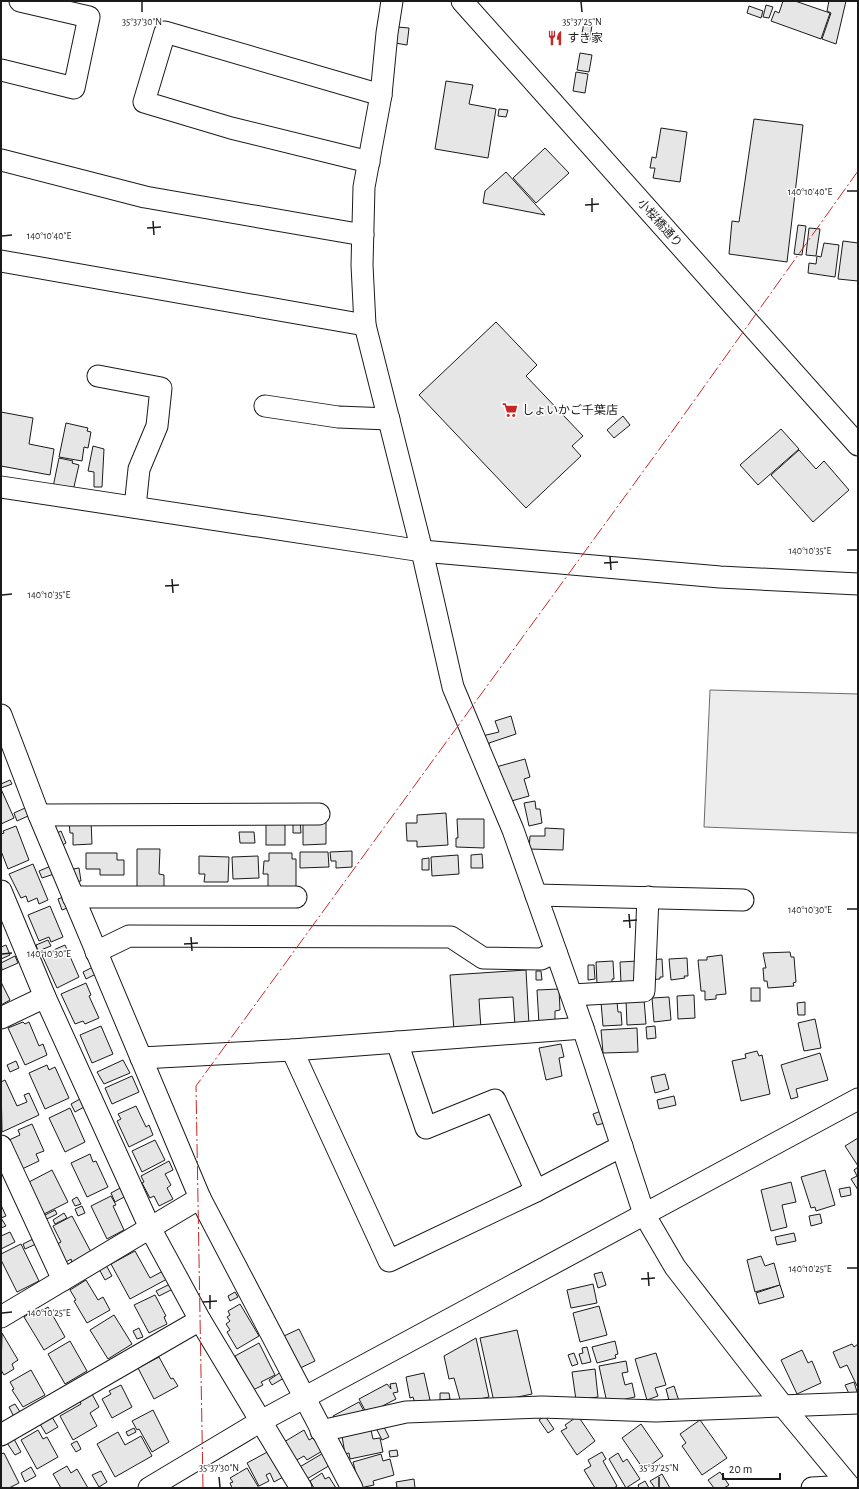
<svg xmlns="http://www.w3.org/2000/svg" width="859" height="1489" font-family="'Alegreya Sans','Noto Sans JP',sans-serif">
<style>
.built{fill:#ededed;stroke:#6a6a6a}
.building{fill:#e6e6e6;stroke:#1a1a1a}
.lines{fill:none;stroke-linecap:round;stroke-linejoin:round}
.minor-casing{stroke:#1a1a1a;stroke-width:23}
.minor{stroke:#fff;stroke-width:21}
.power{stroke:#c62828;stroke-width:1;stroke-dasharray:14 3 2 3;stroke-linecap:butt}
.ticks{fill:none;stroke:#1a1a1a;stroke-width:1.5}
.labels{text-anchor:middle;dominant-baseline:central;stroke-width:3;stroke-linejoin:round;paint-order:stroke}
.poi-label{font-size:12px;fill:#1a1a1a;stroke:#fff;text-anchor:start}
.street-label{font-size:12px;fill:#1a1a1a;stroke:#fff}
.ticks-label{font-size:10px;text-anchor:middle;fill:#1a1a1a;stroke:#fff;stroke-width:3;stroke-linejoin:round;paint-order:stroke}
</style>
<rect width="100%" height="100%" fill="#fff"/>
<path class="built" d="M710,690L858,694V833L704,827Z"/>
<g class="building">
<path d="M783,1H795L830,13L821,39L771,21L775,11L779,13Z"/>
<path d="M829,1H846L836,44L822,39L831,13L827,11Z"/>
<path d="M766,5L773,7L769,18L763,17Z"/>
<path d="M749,6L763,11L761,18L747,13Z"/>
<path d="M584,23L592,24L590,40L581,38Z"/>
<path d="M397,27L409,28L407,45L395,43Z"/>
<path d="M580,53L592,55L589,72L577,70Z"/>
<path d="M576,72L588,74L585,93L573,91Z"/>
<path d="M446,81L473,85L469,104L496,109L488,158L435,149Z"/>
<path d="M499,109L508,110L506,117L498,116Z"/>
<path d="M754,119L803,125L787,262L729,254L732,221L739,222Z"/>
<path d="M661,128L687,132L680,182L653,178L655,168H650L652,157L656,158Z"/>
<path d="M545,148L569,173L536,203L513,178Z"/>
<path d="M506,172L545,215L483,203L485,191Z"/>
<path d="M798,225L806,226L802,255L794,254Z"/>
<path d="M809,228L820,229L816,256L806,255Z"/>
<path d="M843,241L858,243V281L838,279Z"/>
<path d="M824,243L839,245L835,277L808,273L809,263L816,264L817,256L821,257Z"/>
<path d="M496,322L537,365L526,376L583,436L572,446L581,456L526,508L419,395Z"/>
<path d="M1,412L33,418L29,444L54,449L50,475L1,466Z"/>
<path d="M623,416L630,425L614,438L607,430Z"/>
<path d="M66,423L88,428L87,431L91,432L88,448L84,447L82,461L59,457Z"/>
<path d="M781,429L799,449L758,485L740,465Z"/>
<path d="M93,446L104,449L102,487H94V472L88,471Z"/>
<path d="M799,450L816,469L824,461L849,490L813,522L771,475Z"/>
<path d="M59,458L73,461L72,463L79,465L73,491L53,487Z"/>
<path d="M511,716L516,734L489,743V745L484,747L482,736L499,732L495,721Z"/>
<path d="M525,759L530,777L524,779L529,796L508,802L496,767Z"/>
<path d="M10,780L12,784L1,788V784Z"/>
<path d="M1,789L14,818L1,824Z"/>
<path d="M535,801L536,809H540L542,823L529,826L524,803Z"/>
<path d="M25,808L28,816L17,821L14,813Z"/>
<path d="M446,813L448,845L417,847V841H407L406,823H417V815Z"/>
<path d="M300,819L301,833H293V820Z"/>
<path d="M457,819H484V848L456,847V838H458Z"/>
<path d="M91,820L92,844L73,845V833H70L69,821Z"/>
<rect x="266" y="822" width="19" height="23"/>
<path d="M303,822H326V844L303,845Z"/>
<path d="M16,826L29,860L8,869L1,851V834L4,833L3,831Z"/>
<path d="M545,828L564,829L563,850L529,849L530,836H545Z"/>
<path d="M61,831L66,843L59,847L53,835Z"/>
<path d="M239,832H254L255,843H240Z"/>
<path d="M137,849H160L159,874L164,875V890L137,889Z"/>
<path d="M352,851V867L336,868V861H331L330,852Z"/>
<path d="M300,852H328L329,867L300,868Z"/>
<path d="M86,853H117V860H124V875H100V869H86Z"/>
<path d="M269,853H292V859H296V889H268V874H263L264,861H269Z"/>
<path d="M482,854L483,868H471V855Z"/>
<path d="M458,855L459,874L432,876L431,857Z"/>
<path d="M199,856L229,857L228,882H204L205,874H199Z"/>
<path d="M258,856L259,878L233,879L232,857Z"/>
<path d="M429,858V870H422V859Z"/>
<path d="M33,864L48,900L39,904L37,898L28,902L26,896L21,898L9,874Z"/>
<path d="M51,866L54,874L42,878L39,871Z"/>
<path d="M79,868L81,881L74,882L73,869Z"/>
<path d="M66,896L70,907L62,910L58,899Z"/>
<path d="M50,906L63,937L51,942L49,937L39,941L28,915Z"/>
<path d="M48,940L51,946L38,951L36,945Z"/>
<path d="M6,945L10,955L1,959V947Z"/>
<path d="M65,945L79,977L57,988L42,955Z"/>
<path d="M790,952L791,957H794L796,982L793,983L794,986L768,988L767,981H764L763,968H766L763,953Z"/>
<path d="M722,955L726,994L716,995V999L705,1000V991H701L698,960H707V957Z"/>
<path d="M15,956L18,963L2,970L1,963Z"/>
<path d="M687,958L688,976H684L685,978L671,980L669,959Z"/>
<path d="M662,959L663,977H660V979L647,980L646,960Z"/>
<path d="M613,961L614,979H612V983L597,984L596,962Z"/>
<path d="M638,961L637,982L621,983L620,962Z"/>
<path d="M588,965H594L595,979L588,980Z"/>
<path d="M93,967L96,974L86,979L83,972Z"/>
<path d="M526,970L529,1025L515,1026L513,997L479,999L481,1029L454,1031L450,975Z"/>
<path d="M536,971H541L542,980H536Z"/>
<path d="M1,982L10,1000L1,1005Z"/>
<path d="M86,983L91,995L89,996L99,1018L85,1024L83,1021L75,1024L61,994Z"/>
<rect x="751" y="988" width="9" height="13"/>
<path d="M559,989L560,1010L555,1011V1023L539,1024L537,990Z"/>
<path d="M694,995L695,1018L678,1019L677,996Z"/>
<path d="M669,997L671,1020L654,1022L652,998Z"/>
<path d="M644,999L646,1024L627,1025L626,1000Z"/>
<path d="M601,1002H617L618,1012H621L622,1025L603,1026Z"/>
<path d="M805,1002V1015H798L797,1003Z"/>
<path d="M815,1019L821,1048L804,1051L798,1023Z"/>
<path d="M23,1022L25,1024L29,1022L39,1046L43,1044L47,1055L25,1065L8,1028Z"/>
<path d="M101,1026L113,1054L92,1063L80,1035Z"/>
<path d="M655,1026L656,1038L647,1039L646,1027Z"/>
<path d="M637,1028L638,1052L603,1053L601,1030Z"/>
<path d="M561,1044L564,1057L559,1058L562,1076L546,1080L539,1048Z"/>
<path d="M757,1051L759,1056L762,1055L770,1094L741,1101L732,1061L746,1058L745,1054Z"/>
<path d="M820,1053L828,1080L796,1089L798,1097L791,1099L781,1065Z"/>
<path d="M123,1060L130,1073L104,1084L97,1072Z"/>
<path d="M16,1061L19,1068L10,1072L7,1065Z"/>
<path d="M47,1065L49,1070L55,1067L69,1098L45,1109L29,1073Z"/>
<path d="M665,1074L669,1089L655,1093L651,1077Z"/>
<path d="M132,1076L139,1092L112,1104L105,1088Z"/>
<path d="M5,1080L17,1106L27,1102L24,1095L29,1093L39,1115L2,1132L1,1082Z"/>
<path d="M674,1096L676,1105L659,1109L657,1100Z"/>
<path d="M80,1099L84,1107L75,1112L71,1104Z"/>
<path d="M136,1106L146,1127L149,1125L153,1135L129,1147L117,1121L121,1119L118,1114Z"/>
<path d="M70,1108L85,1142L65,1152L49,1118Z"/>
<path d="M601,1111L605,1123L597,1125L593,1114Z"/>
<path d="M32,1124L44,1151L36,1154L39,1161L22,1169L9,1140L20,1135L18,1130Z"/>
<path d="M858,1138V1166L845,1146Z"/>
<path d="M155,1140L165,1160L142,1172L132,1151Z"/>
<path d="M90,1154L93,1162L96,1161L108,1187L87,1197L71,1163Z"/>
<path d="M169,1161L173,1170L165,1174L171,1185L167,1188L173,1199L159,1206L154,1196L150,1198L142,1183L144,1182L141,1176Z"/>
<path d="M858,1167V1190L851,1179L857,1176L854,1170Z"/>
<path d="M52,1170L68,1202L44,1214L29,1182Z"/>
<path d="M825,1170L835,1205L816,1211L815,1207L811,1208L801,1177Z"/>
<path d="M791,1182L796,1202L782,1205L787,1227L771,1231L761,1190Z"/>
<path d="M122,1187L126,1196L115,1202L111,1193Z"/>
<path d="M850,1187L851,1195L841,1197L839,1189Z"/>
<path d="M111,1196L116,1205L113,1206L124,1230L107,1239L91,1206Z"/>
<path d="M77,1197L81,1204L75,1206L72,1200Z"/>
<path d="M1,1205L6,1216L1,1218L6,1226L1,1228Z"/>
<path d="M82,1206L85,1213L78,1216L75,1209Z"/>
<path d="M55,1210L57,1214L45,1220L43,1216Z"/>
<path d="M64,1213L67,1218L55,1224L53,1220Z"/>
<path d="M820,1214L822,1223L811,1226L809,1216Z"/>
<path d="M72,1216L91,1252L72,1263L71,1259L66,1262L57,1244L61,1242L53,1226Z"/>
<path d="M10,1232L15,1242L1,1249V1236Z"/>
<path d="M794,1233L796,1241L777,1245L775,1237Z"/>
<path d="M33,1239L36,1244L25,1249L23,1244Z"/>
<path d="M21,1244L39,1281L17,1292L1,1260V1254Z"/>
<path d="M135,1251L150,1278L163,1271L167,1279L130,1299L111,1264Z"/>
<path d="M761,1256L765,1266L774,1263L780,1285L755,1292L747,1260Z"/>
<path d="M106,1265L112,1276L105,1280L99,1269Z"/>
<path d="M602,1272L606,1285L598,1288L594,1274Z"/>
<path d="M86,1280L98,1300L103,1297L110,1310L87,1323L74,1301L76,1300L70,1290Z"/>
<path d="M170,1284L173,1289L159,1296L156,1291Z"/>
<path d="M593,1284L597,1303L571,1308L567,1290Z"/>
<path d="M780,1285L784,1297L759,1304L756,1293Z"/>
<path d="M235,1292L238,1297L230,1301L228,1296Z"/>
<path d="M155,1295L166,1316L164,1317L167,1324L149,1333L134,1305Z"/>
<path d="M240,1304L259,1336L237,1349L227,1332L230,1330L226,1324L230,1321L227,1317L230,1315L228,1311Z"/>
<path d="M599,1306L607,1335L580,1342L573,1313Z"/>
<path d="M48,1307L65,1337L44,1350L24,1317L34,1310L37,1314Z"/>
<path d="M114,1315L132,1344L108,1359L90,1330Z"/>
<path d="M139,1328L143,1337L137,1339L133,1331Z"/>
<path d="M299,1329L315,1361L296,1370L284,1336Z"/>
<path d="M517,1330L532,1394L494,1402L480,1338Z"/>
<path d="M2,1333L18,1360L12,1364L14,1369L4,1375L1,1370Z"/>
<path d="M476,1338L489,1397L461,1403L454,1378L449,1379L444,1356Z"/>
<path d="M70,1341L87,1371L65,1384L48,1354Z"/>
<path d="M615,1341L618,1354L615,1355L616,1358L597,1363L592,1347Z"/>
<path d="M259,1343L275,1375L261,1382L263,1385L253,1390L235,1356Z"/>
<path d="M852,1344L854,1347L858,1344V1385L857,1386L847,1365L840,1368L833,1352Z"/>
<path d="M587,1347L591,1362L582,1364L579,1354L583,1353L582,1348Z"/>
<path d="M802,1350L808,1363L812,1361L821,1383L797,1394L781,1360Z"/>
<path d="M574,1353L578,1364L572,1366L568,1355Z"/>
<path d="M656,1353L666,1385L655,1388L658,1396L647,1400L635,1359Z"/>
<path d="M159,1357L171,1379L173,1378L178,1386L154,1399L138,1368Z"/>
<path d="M626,1361L628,1372L622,1373L625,1385L632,1383L635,1397L607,1403L599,1366Z"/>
<path d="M595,1369L598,1397L576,1400L572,1372Z"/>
<path d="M31,1370L45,1395L23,1407L12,1390L14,1389L10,1382Z"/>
<path d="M281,1372L284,1378L272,1385L269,1380Z"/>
<path d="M424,1373L430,1400L415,1403L413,1397L410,1398L406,1377Z"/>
<path d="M854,1382L858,1395L851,1398L845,1385Z"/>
<path d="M396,1383L398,1392L393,1393L396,1399L367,1414L359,1399L387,1384L391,1389L390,1384Z"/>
<path d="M121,1385L132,1407L112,1418L102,1399L111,1394L109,1391Z"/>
<path d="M674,1386L679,1401L670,1404L666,1389Z"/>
<path d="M440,1393H449L450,1399L440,1400Z"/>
<path d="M92,1394L99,1407L90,1413L97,1426L73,1440L60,1416L81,1404L80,1401Z"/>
<path d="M359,1402L365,1413L335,1420L333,1416Z"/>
<path d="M15,1404L22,1415L15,1419L9,1407Z"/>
<path d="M153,1410L169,1442L152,1452L139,1429L137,1430L132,1421Z"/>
<path d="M545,1416L554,1429L548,1433L539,1420Z"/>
<path d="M578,1416L595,1441L577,1455L561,1431L567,1428L565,1425Z"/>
<path d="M52,1417L58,1427L46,1434L40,1424Z"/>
<path d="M700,1420L727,1458L702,1475L682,1446L686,1443L680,1434Z"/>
<path d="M641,1424L663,1456L644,1470L622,1438Z"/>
<path d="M383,1425L389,1437L382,1440L376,1428Z"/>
<path d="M134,1428L136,1432L128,1436L126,1432Z"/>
<path d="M38,1430L43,1439L47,1437L58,1457L37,1469L21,1440Z"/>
<path d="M304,1430L309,1440L316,1436L324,1450L307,1460L304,1456L295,1461L284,1442Z"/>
<path d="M371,1430L373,1439L380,1438L383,1452L350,1459L349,1453L345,1454L342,1436Z"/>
<path d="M118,1432L125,1445L141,1436L152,1456L115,1477L97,1444Z"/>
<path d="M14,1439L21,1452L15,1455L7,1443Z"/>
<path d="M77,1441L81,1449L76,1452L71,1444Z"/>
<path d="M271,1450L285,1476L274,1482L270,1473L266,1475L269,1481L259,1486L247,1463Z"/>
<path d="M397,1450L398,1456L390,1457L389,1451Z"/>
<path d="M325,1452L332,1464L305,1480L298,1468Z"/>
<path d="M602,1452L606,1459L603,1461L617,1486L614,1488H595L584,1470L591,1466L588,1460Z"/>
<path d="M4,1453L19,1483L9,1488H1V1454Z"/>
<path d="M618,1453L623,1462L627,1459L640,1479L626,1488L609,1459Z"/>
<path d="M381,1454L383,1461L390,1459L394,1475L373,1481L374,1485L360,1488L353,1462Z"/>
<path d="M67,1466L71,1473L77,1469L88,1488H61L53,1474Z"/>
<path d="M31,1467L36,1476L25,1482L21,1473Z"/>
<path d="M247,1468L259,1488H232L230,1483L233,1482L230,1478Z"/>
<path d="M101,1471L107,1482L99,1487L92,1475Z"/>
<path d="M720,1472L729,1485L724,1488H714L708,1480Z"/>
<path d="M322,1473L325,1479L329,1477L336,1488H314L310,1481Z"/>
<path d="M662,1474L670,1488H655L650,1481Z"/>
<path d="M414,1479L415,1488H394L397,1487L396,1482Z"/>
<path d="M645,1481L649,1488H639L638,1485Z"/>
</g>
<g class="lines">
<defs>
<g id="minor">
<path d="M392,1L387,33L381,95L364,187L362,265L365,325L422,551L453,687L513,830L583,1028L644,1214L675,1267L783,1406L851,1488"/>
<path d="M462,1L858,445"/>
<path d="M1,70L74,88L89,17L20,1"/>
<path d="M1,160L145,197L363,235"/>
<path d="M369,162L231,128L144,102L165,32L381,95"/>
<path d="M1,261L365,325"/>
<path d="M98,376L161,388L157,426L139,469L135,507"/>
<path d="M265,406L338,417L389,419"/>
<path d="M1,487L422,551L720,577L858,584"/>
<path d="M1,715L39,815L200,1198L352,1488"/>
<path d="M39,815L319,814"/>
<path d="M1,891L45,997L150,1228L200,1320L301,1488"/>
<path d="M536,895L743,900"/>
<path d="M73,897H296"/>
<path d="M96,952L129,936L451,937L483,958L541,959L556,952"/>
<path d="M572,995L644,991L648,897"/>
<path d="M1,1018L45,997"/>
<path d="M397,1042L426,1128L495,1100L536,1191"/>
<path d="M292,1050L389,1261L536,1191L622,1146"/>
<path d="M141,1058L292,1050L583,1028"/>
<path d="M1,1146L63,1280"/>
<path d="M1,1317L200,1198"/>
<path d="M321,1431L406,1412L542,1407L656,1411L858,1403"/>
<path d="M1,1435L200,1320"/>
<path d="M149,1488L261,1421L858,1099"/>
<path d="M812,1488L849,1486"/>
</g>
</defs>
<use href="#minor" class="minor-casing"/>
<use href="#minor" class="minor"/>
<path class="power" d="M203,1488L196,1086L666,440L858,171"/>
</g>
<path class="ticks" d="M142,2V12M581,2L582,12M847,191H857M592,198V212M585,205L599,204M153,221L154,235M147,228L161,227M2,236L12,235M847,550H857M610,556L611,570M604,563L618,562M172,579L173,593M165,586L179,585M2,595L12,594M847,909H857M629,914L630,928M623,921L637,920M191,937L192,951M184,944L198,943M2,954L12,953M847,1268H857M648,1272L649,1286M641,1279L655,1278M210,1295V1309M203,1302L217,1301M2,1313L12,1312M219,1477L220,1487M659,1477V1487"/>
<defs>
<symbol id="restaurant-bare" viewBox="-9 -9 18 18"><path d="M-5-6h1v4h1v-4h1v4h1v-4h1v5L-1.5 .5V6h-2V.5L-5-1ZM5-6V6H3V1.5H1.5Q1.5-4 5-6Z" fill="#c62828" stroke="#fff" stroke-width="2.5" paint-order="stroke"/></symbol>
<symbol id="supermarket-bare" viewBox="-9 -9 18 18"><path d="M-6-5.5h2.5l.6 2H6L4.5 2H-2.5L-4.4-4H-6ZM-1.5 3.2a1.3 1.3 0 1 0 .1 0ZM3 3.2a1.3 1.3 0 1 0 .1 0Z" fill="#c62828" stroke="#fff" stroke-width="2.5" paint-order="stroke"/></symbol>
</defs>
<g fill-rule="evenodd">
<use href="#restaurant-bare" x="544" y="27" width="22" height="22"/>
<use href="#supermarket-bare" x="499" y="399" width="22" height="22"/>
</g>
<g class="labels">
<g class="poi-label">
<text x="567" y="38">すき家</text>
<text x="522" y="410">しょいかご千葉店</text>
</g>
<g class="street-label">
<text transform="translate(660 223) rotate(48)">小桜橋通り</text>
</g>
</g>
<g class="ticks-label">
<text x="142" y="25">35°37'30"N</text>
<text x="582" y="25">35°37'25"N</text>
<text x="810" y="195">140°10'40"E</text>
<text x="49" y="239">140°10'40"E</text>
<text x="810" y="554">140°10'35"E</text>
<text x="49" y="598">140°10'35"E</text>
<text x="810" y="913">140°10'30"E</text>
<text x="49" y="957">140°10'30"E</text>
<text x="810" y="1272">140°10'25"E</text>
<text x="49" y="1316">140°10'25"E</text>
<text x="219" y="1471">35°37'30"N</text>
<text x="659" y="1471">35°37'25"N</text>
</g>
<rect width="859" height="1489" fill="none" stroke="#1a1a1a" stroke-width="4"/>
<path d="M723 1473v6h57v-6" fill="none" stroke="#1a1a1a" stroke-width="2"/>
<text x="729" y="1473" font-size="12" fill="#1a1a1a" stroke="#ffffff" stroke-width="3" paint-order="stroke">20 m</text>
</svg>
